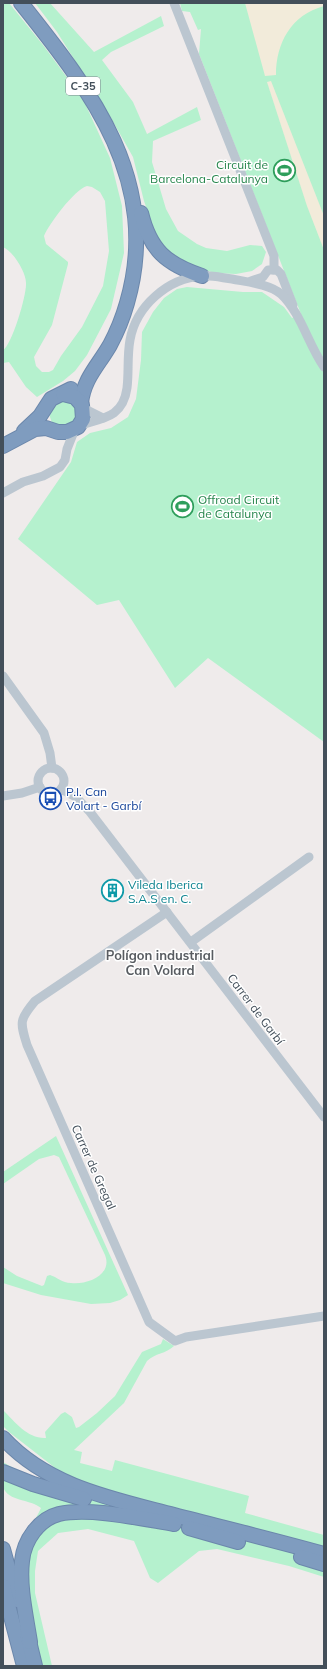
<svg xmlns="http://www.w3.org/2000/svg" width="327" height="1669" font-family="Mulish,sans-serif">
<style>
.green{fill:#b5f1ce;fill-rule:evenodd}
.sand{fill:#f2ebda}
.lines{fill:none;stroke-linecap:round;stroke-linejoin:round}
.highway-casing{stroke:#6b87ab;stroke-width:16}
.minor{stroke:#bbc6d0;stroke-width:9}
.highway{stroke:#7f9cbf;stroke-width:14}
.labels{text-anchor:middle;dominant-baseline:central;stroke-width:3;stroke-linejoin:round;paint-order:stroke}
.shield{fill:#fff;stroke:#7b848c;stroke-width:1}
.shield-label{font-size:11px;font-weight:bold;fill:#434f5a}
.leisure-label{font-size:12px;fill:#27864d;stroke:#fff;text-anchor:end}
.transit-label{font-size:12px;fill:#164399;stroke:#fff;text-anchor:start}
.culture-label{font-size:12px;fill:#0d838f;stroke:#fff;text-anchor:start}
.street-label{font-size:12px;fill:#434f5a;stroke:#fff}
.neighbourhood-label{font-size:13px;font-weight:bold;fill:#585c61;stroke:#fff}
</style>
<rect width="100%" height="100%" fill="#efebeb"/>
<g class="green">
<path d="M3,3H9L43,45L83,99L110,158L122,206L124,253L111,309L87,355L75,371L63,381L37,397L26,387L9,362L3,363V350C12,345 27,294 26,283C26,272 13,251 3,247ZM87,186L92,187L100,192L105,201L109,251L103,286L82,327L61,356L53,370L49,372H42L36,366L34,357L52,325L68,264V262L46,244L44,236C49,224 74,190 87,186Z"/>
<path d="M35,3H50L94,52L161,16L164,26L111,52L102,60L133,102L147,134L197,107L201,120L153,141L152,162L166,209L178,231L197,244L206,248L227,251L250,245L262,246L266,252L262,264L252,271L236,274L215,273L183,264L160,246L144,201L133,157L111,118L57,32Z"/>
<path d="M180,3H324V742L208,658L175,688L119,600L97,605L18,539L71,462L77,442L90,433L111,428L128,417L136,399L141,360L142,332L153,312L164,298L177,289L187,287L243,292H262L284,307L292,318L301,314L199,54L201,29L198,30L190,12L182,11Z"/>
<path d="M71,399L80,417L65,429L52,423L49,414L56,401Z"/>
<path d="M56,1136L128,1295L120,1300L110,1303L91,1304L41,1295L3,1283V1267L17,1276L42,1286L44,1285L47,1276L50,1275C57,1277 62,1283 71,1283C87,1285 113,1275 105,1255L59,1157L54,1155L39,1159L3,1184V1172Z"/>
<path d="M163,1339L174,1346C166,1354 155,1353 147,1361L124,1403L74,1450L82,1452L80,1463L112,1471L115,1460L249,1496L245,1513L324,1535V1577L289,1566L217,1549L199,1551L158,1583L150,1578L134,1541L88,1529L58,1533L38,1551L35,1571V1593L52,1666H40L16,1561C18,1536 32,1529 41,1508C31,1499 8,1502 3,1487C1,1480 3,1470 3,1462L15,1469L38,1489L54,1467L9,1432L3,1426V1410C15,1422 28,1439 46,1438L45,1432L61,1414L65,1412L72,1417L76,1428L79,1427L97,1413L115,1396L142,1352L161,1344Z"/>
</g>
<g class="sand">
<path d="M245,3H324V6C291,15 276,43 276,75L265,76Z"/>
<path d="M271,81L324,216V250L307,206L267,82Z"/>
</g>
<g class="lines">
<defs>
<g id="highway">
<path d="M21,3C92,92 162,182 127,303C123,317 117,332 110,345C98,366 84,378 81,403"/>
<path d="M141,213C150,250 166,264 202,276"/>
<path d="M24,431L40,416L51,399L71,389"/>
<path d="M3,446L35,429L46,428L58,432H67L78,427L83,419L82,405L75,397L63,394"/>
<path d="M3,1438C48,1487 113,1499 174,1515C224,1528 274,1540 324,1554"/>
<path d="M3,1472L33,1484L84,1499"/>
<path d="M189,1528L238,1542"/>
<path d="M3,1549L17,1600"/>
<path d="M301,1557L324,1564"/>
<path d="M3,1586L24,1666"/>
<path d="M27,1633L35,1666"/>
<path d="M30,1642C26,1616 19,1587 22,1561C24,1540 39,1519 59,1514C90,1507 143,1519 174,1524"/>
</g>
</defs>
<use href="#highway" class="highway-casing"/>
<g class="minor">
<path d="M174,3L274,256V270"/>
<path d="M251,281L263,277L268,270H277L281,274L293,305"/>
<path d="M83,408L103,418"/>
<path d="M80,425C104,418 123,417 127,388C129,372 127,356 130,340C136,306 168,278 202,276C212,275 223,278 232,279C247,282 269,284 281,294C301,313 308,344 324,367"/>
<path d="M3,493L23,482L43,476L60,467L65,460L67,449L75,429"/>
<path d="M3,676L44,733L50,753L52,768"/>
<circle cx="51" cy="781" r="13"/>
<path d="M61,789L76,797L90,812L324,1117"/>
<path d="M3,796L22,793L40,787"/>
<path d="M167,912L35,1001C19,1020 20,1022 27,1045L149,1322L175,1341L186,1337L324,1316"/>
<path d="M191,942L309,857"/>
</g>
<use href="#highway" class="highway"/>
</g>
<defs>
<symbol id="stadium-ring" viewBox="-11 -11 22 22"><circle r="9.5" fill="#fff" stroke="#2e9e5b" stroke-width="1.5"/><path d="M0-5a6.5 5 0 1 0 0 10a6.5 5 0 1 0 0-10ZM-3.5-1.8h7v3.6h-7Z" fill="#2e9e5b"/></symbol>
<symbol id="bus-ring" viewBox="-11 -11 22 22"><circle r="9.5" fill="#fff" stroke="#1a4fb4" stroke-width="1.5"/><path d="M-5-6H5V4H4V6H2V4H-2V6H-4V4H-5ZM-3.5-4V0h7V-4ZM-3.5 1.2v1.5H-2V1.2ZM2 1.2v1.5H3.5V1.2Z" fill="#1a4fb4"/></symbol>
<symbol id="building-ring" viewBox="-11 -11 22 22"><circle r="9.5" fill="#fff" stroke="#0f9aa8" stroke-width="1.5"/><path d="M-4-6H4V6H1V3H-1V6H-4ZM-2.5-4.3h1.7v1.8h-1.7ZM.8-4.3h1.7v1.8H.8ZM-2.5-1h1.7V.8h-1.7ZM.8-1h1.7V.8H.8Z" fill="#0f9aa8"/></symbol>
</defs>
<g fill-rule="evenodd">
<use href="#stadium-ring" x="272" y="158" width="25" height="25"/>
<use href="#stadium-ring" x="170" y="494" width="25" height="25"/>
<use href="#bus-ring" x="38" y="786" width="25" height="25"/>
<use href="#building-ring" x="100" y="878" width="25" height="25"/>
</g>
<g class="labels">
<rect class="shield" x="66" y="77" width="34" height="18" rx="3"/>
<g class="shield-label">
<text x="83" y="86">C-35</text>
</g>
<g class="leisure-label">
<text x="268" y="164">Circuit de<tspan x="268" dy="14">Barcelona-Catalunya</tspan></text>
<text x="198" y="499" text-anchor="start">Offroad Circuit<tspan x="198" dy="14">de Catalunya</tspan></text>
</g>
<g class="transit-label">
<text x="66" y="791">P.I. Can<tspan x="66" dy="14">Volart - Garbí</tspan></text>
</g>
<g class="culture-label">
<text x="128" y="884">Vileda Iberica<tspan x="128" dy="14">S.A.S en. C.</tspan></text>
</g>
<g class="street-label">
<text transform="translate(256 1009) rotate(53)">Carrer de Garbí</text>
<text transform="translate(94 1167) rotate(66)">Carrer de Gregal</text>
</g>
<g class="neighbourhood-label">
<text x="160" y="955">Polígon industrial<tspan x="160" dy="15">Can Volard</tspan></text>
</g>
</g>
<rect width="327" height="1669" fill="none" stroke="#434f5a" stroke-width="8"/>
</svg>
